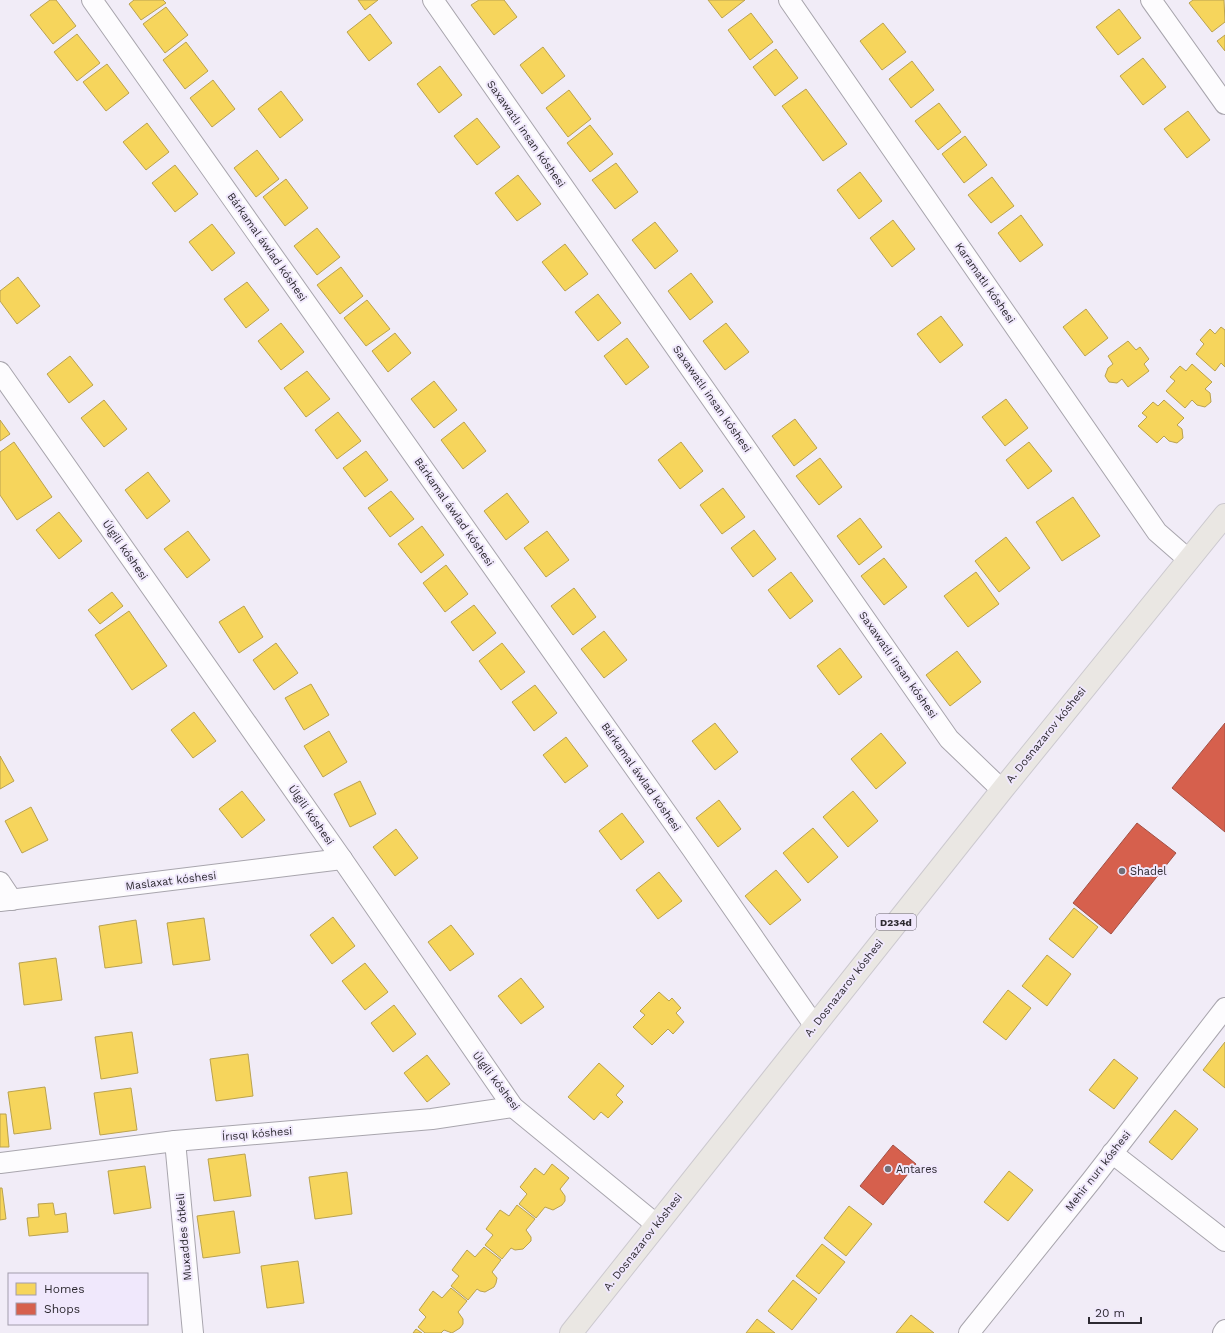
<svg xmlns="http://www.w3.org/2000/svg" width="1225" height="1333" font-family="'Work Sans',sans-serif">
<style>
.homes{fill:#f6d55c;stroke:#baa24f}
.shops{fill:#d6604d;stroke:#a35045}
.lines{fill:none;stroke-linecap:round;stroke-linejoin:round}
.minor-casing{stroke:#a8a5ad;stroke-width:22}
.major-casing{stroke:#ccc9cf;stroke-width:24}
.minor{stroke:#fdfcfe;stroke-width:20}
.major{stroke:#eae7e3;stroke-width:22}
.poi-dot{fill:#726e76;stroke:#f0e8fc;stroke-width:1.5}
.labels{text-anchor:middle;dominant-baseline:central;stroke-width:4;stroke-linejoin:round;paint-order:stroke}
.shield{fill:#f0e8fc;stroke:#68636e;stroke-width:1}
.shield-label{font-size:10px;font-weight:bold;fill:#2d2a31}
.street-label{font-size:11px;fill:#2d2a31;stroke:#f0e8fc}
.poi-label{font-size:11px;fill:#2d2a31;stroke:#f0e8fc;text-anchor:start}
</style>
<rect width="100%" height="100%" fill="#f1ecf7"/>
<g class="homes">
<path d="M50,0H56L76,26L53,44L30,15Z"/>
<path d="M134,0H163L166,3L141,20L129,4Z"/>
<path d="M358,0H378L365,10Z"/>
<path d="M479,0H504L517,17L494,35L471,5Z"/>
<path d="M708,0H745L722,18Z"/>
<path d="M1193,0H1224L1225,22L1212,32L1189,3Z"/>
<path d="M166,7L188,35L165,53L143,24Z"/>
<path d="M1119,9L1141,38L1118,55L1096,27Z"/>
<path d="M751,13L773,42L750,60L728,30Z"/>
<path d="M370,14L392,43L369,61L347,32Z"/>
<path d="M883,23L906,52L882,70L860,41Z"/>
<path d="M77,34L100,63L77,81L54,52Z"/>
<path d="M1225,35V51L1217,41Z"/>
<path d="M186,42L208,71L185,89L163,60Z"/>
<path d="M543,47L565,76L542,94L520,65Z"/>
<path d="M776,49L798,78L775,96L753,67Z"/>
<path d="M1143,58L1166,87L1143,105L1120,76Z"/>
<path d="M912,61L934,90L911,108L889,79Z"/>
<path d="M107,64L129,93L106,111L83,82Z"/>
<path d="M440,66L462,95L439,113L417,84Z"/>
<path d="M213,80L235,109L212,127L190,98Z"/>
<path d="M806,89L847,144L823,161L782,106Z"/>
<path d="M569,90L591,119L568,137L546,108Z"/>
<path d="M281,91L303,120L280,138L258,109Z"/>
<path d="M939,103L961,132L938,150L915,121Z"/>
<path d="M1188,111L1210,140L1187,158L1164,129Z"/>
<path d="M477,118L500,147L477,165L454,136Z"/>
<path d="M147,123L169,152L146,170L123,142Z"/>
<path d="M590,125L613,154L590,172L567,143Z"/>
<path d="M965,136L987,165L964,183L942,154Z"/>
<path d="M257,150L279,179L256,197L234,168Z"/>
<path d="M616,163L638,192L615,209L592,180Z"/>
<path d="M175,165L198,194L175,212L152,183Z"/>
<path d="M860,172L882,201L859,219L837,190Z"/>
<path d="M518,175L541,204L517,221L495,193Z"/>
<path d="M992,177L1014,206L991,223L968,195Z"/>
<path d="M286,179L308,208L285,226L263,197Z"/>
<path d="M1021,215L1043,245L1020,262L998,233Z"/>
<path d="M893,220L915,249L892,267L870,238Z"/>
<path d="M655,222L678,251L655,269L632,240Z"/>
<path d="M212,224L235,253L212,271L189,242Z"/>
<path d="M317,228L340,257L317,275L294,246Z"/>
<path d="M565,244L588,274L565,291L542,262Z"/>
<path d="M341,267L363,296L340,314L317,285Z"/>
<path d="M691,273L713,302L690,320L668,291Z"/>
<path d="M18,277L40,306L17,324L0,301V291Z"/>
<path d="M247,282L269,310L246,328L224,299Z"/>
<path d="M598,294L621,323L598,341L575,312Z"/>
<path d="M367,300L390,329L366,346L344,318Z"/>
<path d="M1086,309L1108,338L1085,356L1063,327Z"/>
<path d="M941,316L963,345L940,363L917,334Z"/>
<path d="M281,323L304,352L281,370L258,341Z"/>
<path d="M726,323L749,352L725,370L703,341Z"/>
<path d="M1221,327L1225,330V367L1221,363L1215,371L1196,354L1204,344L1200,340L1210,329L1215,334Z"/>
<path d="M395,333L411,353L388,372L372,351Z"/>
<path d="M627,338L649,367L626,385L604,356Z"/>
<path d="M1128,341L1136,350L1140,347L1149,359L1144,364L1149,371L1128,387L1122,379L1117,383L1109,382L1105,376L1108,368L1113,364L1108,356Z"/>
<path d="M70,356L93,385L69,403L47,374Z"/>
<path d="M1192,364L1212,382L1205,389L1210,393L1211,402L1205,407L1197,405L1192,400L1185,408L1166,391L1175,381L1170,377L1180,366L1186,371Z"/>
<path d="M307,371L330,399L306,417L284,388Z"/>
<path d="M434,381L457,410L434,428L411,399Z"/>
<path d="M1006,399L1028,428L1005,446L982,417Z"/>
<path d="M104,400L127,429L104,447L81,418Z"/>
<path d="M1164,400L1184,418L1177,425L1182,429L1183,438L1177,443L1169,441L1164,436L1157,443L1138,426L1147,417L1142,413L1153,402L1158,406Z"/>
<path d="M338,412L361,441L337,459L315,430Z"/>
<path d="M795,419L817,448L794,466L772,436Z"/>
<path d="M0,420L10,434L0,441Z"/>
<path d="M464,422L486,451L463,469L441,440Z"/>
<path d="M14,442L52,497L17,520L0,495V452Z"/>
<path d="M681,442L703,471L680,489L658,460Z"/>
<path d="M1029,442L1052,471L1028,489L1006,460Z"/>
<path d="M366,451L388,480L365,497L343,468Z"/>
<path d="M820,458L842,487L819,505L796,476Z"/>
<path d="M148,472L170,501L147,519L125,490Z"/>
<path d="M723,488L745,517L722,534L700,505Z"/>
<path d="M391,491L414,519L390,537L368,508Z"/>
<path d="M507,493L529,522L506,540L484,511Z"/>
<path d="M1073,497L1100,536L1062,561L1036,522Z"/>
<path d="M59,512L82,541L59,559L36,530Z"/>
<path d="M860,518L882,547L859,565L837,536Z"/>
<path d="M422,526L444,555L421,573L398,544Z"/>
<path d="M754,530L776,559L753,577L731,548Z"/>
<path d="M188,531L210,560L187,578L164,549Z"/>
<path d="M547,531L569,560L546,577L524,548Z"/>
<path d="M1006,537L1030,568L999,592L975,561Z"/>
<path d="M884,558L907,587L884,605L861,576Z"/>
<path d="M446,565L468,594L445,612L423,583Z"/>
<path d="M791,572L813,601L790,619L768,590Z"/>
<path d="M976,572L999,604L968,627L944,596Z"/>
<path d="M574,588L596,617L573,635L551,606Z"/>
<path d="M112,592L123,606L100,624L88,610Z"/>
<path d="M474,605L496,633L473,651L451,622Z"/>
<path d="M244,606L263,637L239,653L219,622Z"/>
<path d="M129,611L167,666L132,690L95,635Z"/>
<path d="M604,631L627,660L604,678L581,649Z"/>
<path d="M276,643L298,673L274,690L253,660Z"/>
<path d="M502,643L525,672L501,690L479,661Z"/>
<path d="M840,648L862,677L839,695L817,666Z"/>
<path d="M957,651L981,682L950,706L926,675Z"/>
<path d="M311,684L329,715L304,730L285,698Z"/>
<path d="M535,685L557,713L534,731L512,702Z"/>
<path d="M194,712L216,741L193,758L171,730Z"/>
<path d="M715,723L738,752L715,770L692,741Z"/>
<path d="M329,731L347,762L323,777L304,746Z"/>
<path d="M881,733L906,763L876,789L851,759Z"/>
<path d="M566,737L588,766L565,783L543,755Z"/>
<path d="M0,756L14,781L0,789Z"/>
<path d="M360,781L376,814L350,827L334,794Z"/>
<path d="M242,791L265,820L242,838L219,809Z"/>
<path d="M853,791L878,821L848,847L823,817Z"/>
<path d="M719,800L741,829L718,847L696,818Z"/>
<path d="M31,807L48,840L22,853L5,821Z"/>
<path d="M622,813L644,842L621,860L599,831Z"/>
<path d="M813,828L838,857L808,883L783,853Z"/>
<path d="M396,829L418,858L395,876L373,847Z"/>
<path d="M776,870L801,900L770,925L745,896Z"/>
<path d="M659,872L682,901L658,919L636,890Z"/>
<path d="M1074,908L1098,927L1073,958L1049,939Z"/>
<path d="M333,917L355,946L332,964L310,935Z"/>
<path d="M204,918L210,960L173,965L167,923Z"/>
<path d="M136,920L142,963L105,968L99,926Z"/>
<path d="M451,925L474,954L450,971L428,942Z"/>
<path d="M1047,955L1071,974L1047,1006L1022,986Z"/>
<path d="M56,958L62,1000L24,1005L19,963Z"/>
<path d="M365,963L388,992L365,1010L342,981Z"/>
<path d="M521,978L544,1007L521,1024L498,996Z"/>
<path d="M1008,990L1031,1008L1006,1040L983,1022Z"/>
<path d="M659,992L669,1001L672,998L681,1008L676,1013L684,1022L673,1034L668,1029L652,1045L633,1027L645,1015L640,1011Z"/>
<path d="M394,1005L416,1034L393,1052L371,1023Z"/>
<path d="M132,1032L138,1073L101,1079L95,1037Z"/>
<path d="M1225,1042V1088L1203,1070Z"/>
<path d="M248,1054L253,1096L216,1101L210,1059Z"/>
<path d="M427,1055L450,1084L427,1102L404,1073Z"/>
<path d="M1114,1059L1138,1078L1114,1109L1089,1090Z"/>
<path d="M599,1063L624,1086L616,1095L623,1102L608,1118L601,1112L594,1120L568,1097Z"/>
<path d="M45,1087L51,1129L14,1134L8,1092Z"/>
<path d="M131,1088L137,1130L100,1135L94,1093Z"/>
<path d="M1175,1110L1198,1129L1172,1160L1149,1142Z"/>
<path d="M0,1114H6L9,1147H0Z"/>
<path d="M245,1154L251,1196L214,1201L208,1159Z"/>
<path d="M552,1164L569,1178L560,1189L565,1196V1201L562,1205L553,1210L545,1207L536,1218L519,1204L527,1194L520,1187L535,1168L544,1175Z"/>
<path d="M145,1166L151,1208L114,1214L108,1171Z"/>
<path d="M1009,1171L1033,1190L1008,1221L984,1202Z"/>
<path d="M347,1172L352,1214L315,1219L309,1177Z"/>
<path d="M0,1188H2L6,1219L0,1220Z"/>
<path d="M53,1203L55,1215L66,1213L68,1232L29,1236L27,1218L39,1217L38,1204Z"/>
<path d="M517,1205L535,1219L526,1230L531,1237V1241L523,1249L515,1250L511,1248L502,1259L485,1245L493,1235L486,1229L500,1210L509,1216Z"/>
<path d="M849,1206L872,1224L846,1256L824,1238Z"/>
<path d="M234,1211L240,1253L203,1258L197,1216Z"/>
<path d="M822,1244L845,1262L819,1294L796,1276Z"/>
<path d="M484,1247L501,1260L492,1272L497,1278L496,1283L494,1287L485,1292L480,1291L477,1289L468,1300L451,1286L459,1276L452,1270L467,1250L475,1257Z"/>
<path d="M298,1261L304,1303L267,1308L261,1266Z"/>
<path d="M793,1280L817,1299L792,1330L768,1311Z"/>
<path d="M451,1288L467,1301L458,1312L463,1319V1324L460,1328L452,1333L444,1330L441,1333H425L418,1327L426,1317L419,1310L433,1291L442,1298Z"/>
<path d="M911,1315L934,1333H896Z"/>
<path d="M757,1319L775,1333H746Z"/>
<path d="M416,1329L422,1333H413Z"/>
</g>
<g class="shops">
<path d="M1225,723V832L1172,788Z"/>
<path d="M1137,823L1176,853L1111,934L1073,903Z"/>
<path d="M893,1145L916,1164L883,1205L860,1186Z"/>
</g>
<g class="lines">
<defs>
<g id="minor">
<path d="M92,0L692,849L814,1025"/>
<path d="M433,0L949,739L1002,790"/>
<path d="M789,0L1157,532L1189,560"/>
<path d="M1151,0L1225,104"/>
<path d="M0,372L342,859L513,1107L657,1225"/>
<path d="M0,882L12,900"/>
<path d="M0,901L342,859"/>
<path d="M175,1141L193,1333"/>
<path d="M1112,1153L1225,1241"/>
<path d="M0,1163L175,1141L432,1119L513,1107"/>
<path d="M969,1333L1091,1181L1225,1008"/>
<path d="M1223,1333L1225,1330"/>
</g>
<path id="major" d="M571,1333L1002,790L1225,515"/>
</defs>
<use href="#minor" class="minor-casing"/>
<use href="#major" class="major-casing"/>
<use href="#minor" class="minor"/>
<use href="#major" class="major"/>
</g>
<g class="poi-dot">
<circle cx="1122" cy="871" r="4"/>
<circle cx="888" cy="1169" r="4"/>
</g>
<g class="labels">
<rect class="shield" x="876" y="914" width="40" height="16" rx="3"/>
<g class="shield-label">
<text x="896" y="922">D234d</text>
</g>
<g class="street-label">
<text transform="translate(526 134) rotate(55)">Saxawatlı insan kóshesi</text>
<text transform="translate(267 247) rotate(55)">Bárkamal áwlad kóshesi</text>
<text transform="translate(985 283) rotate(55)">Karamatlı kóshesi</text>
<text transform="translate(712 399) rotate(55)">Saxawatlı insan kóshesi</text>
<text transform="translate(454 512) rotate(55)">Bárkamal áwlad kóshesi</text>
<text transform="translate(125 550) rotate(55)">Úlgili kóshesi</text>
<text transform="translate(898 665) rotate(55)">Saxawatlı insan kóshesi</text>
<text transform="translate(1046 735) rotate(-51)">A. Dosnazarov kóshesi</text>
<text transform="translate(641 777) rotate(55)">Bárkamal áwlad kóshesi</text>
<text transform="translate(311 815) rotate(55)">Úlgili kóshesi</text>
<text transform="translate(171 881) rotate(-7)">Maslaxat kóshesi</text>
<text transform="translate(844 988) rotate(-52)">A. Dosnazarov kóshesi</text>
<text transform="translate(496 1081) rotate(53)">Úlgili kóshesi</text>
<text transform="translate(257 1134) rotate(-5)">Írısqı kóshesi</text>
<text transform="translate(1098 1171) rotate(-52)">Mehir nurı kóshesi</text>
<text transform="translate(184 1237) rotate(-95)">Muxaddes ótkeli</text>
<text transform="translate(643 1242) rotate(-52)">A. Dosnazarov kóshesi</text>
</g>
<g class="poi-label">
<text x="1130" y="871">Shadel</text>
<text x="896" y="1169">Antares</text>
</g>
</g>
<rect x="8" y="1273" width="140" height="52" fill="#f0e8fc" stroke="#a29cab"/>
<rect x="16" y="1283" width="20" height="12" fill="#f6d55c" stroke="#a29cab"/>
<text x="44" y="1293" font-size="12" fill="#2d2a31">Homes</text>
<rect x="16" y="1303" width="20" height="12" fill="#d6604d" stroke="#a29cab"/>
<text x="44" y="1313" font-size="12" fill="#2d2a31">Shops</text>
<path d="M1089 1317v6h52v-6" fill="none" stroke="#2d2a31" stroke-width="2"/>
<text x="1095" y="1317" font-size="12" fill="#2d2a31" stroke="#f0e8fc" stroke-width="3" paint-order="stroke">20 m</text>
</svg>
